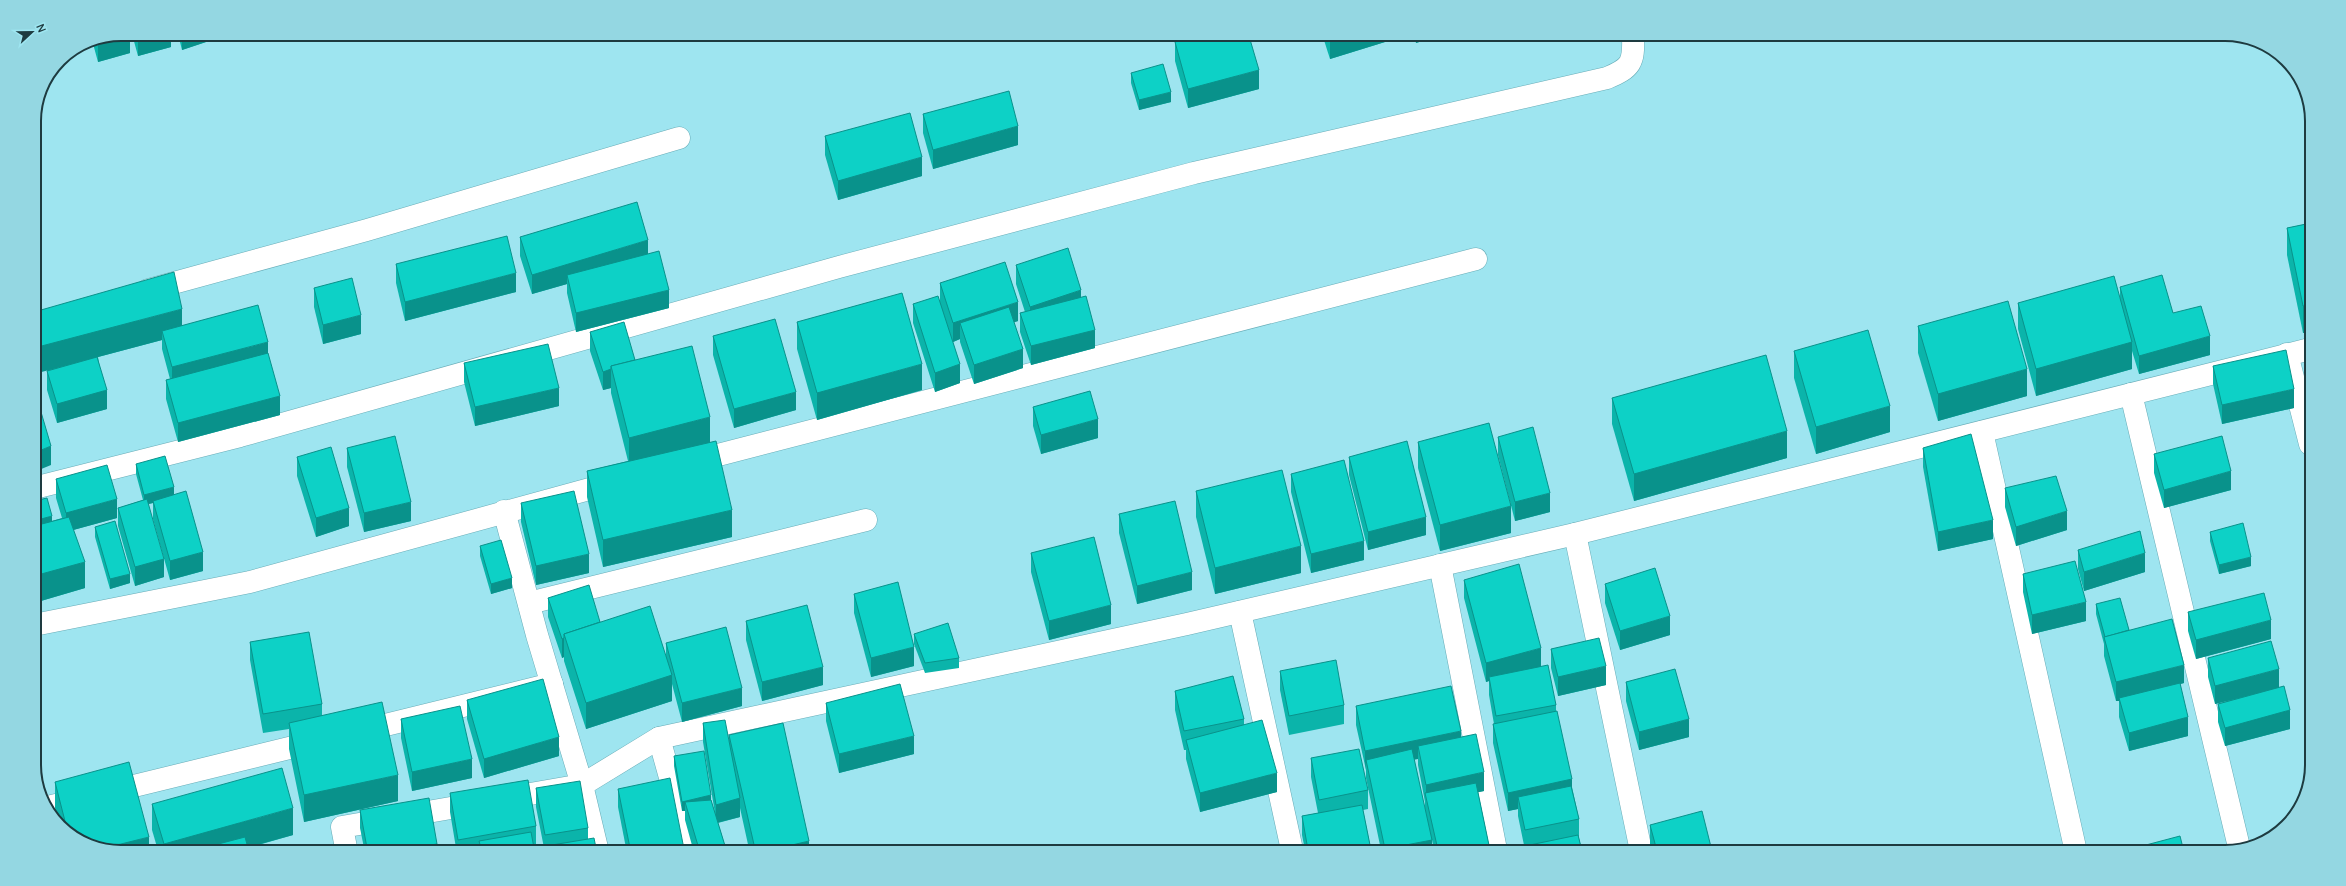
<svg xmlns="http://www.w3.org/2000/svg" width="2346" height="886" font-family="Manrope,sans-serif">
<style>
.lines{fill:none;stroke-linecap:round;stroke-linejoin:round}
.minor-casing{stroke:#67acb7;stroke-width:23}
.minor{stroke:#fff;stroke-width:22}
.wall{fill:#0bb4aa;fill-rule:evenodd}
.shaded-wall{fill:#09928b}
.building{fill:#0dd1c6;stroke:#09928b}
.rim{fill:none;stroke:#1e3b40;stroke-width:2}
</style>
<rect width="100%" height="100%" fill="#9ee5f0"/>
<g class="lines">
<defs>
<g id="minor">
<path d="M148,290L367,230L679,138"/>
<path d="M2287,354L2310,444"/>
<path d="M2131,394L2239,847"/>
<path d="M1982,432L2076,852"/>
<path d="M691,462L1476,259"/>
<path d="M34,488L240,436L839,267L1194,173L1607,78C1631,68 1634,63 1633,37"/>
<path d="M504,511L537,635L582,785L597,848"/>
<path d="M1575,534L1641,851"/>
<path d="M1440,565L1496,850"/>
<path d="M529,603L866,520"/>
<path d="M1240,612L1292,850"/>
<path d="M34,625L250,582L615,482"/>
<path d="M357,732L552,684"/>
<path d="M659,738L690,849"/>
<path d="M48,807L318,741"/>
<path d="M346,848L342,827L582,785L659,738L1187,624L1575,534L2310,349"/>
</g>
</defs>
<use href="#minor" class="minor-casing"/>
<use href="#minor" class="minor"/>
</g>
<g class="wall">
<path d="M121,34L130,53L98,62L92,40Z"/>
<path d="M132,34H171V47L138,56Z"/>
<path d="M178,34H253L229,42L227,35L182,50Z"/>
<path d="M1323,37H1385V42L1330,59Z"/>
<path d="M1414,37H1435L1416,43Z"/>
<path d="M1175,42L1259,89L1188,108L1175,61Z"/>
<path d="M1131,73L1171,102L1139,110L1131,83Z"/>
<path d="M923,114L1018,145L933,169L923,133Z"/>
<path d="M825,136L922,176L838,200L825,155Z"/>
<path d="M2311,223L2310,332L2303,333L2287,255V228Z"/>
<path d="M520,237L648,254L669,308L576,332L567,293V284L532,294L520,256Z"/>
<path d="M396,264L516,292L405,321L396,283Z"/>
<path d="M1016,265L1081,297L1095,348L1031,365L1020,332V313L1025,312L1016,284Z"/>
<path d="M940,283L1018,321L1014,322L1023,368L974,384L960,342V339L953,342L960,383L935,392L913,323V304L940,301Z"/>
<path d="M2120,287L2173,313L2210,355L2139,374L2132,351V369L2036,396L2018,329V303L2120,298Z"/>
<path d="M314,288L361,334L323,344L314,307Z"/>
<path d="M34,312L182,325L268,355L280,415L178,442L166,399V380L170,379L162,349V340L98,357L107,409L57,423L47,390V371Z"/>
<path d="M797,322L922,390L817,420L797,349Z"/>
<path d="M1918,326L2027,396L1938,421L1918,353Z"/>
<path d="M590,332L635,360L710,442L732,537L603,567L587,497V471L628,461L611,393V388L603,390L590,351Z"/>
<path d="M713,336L796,410L734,428L713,355Z"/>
<path d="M2310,337V377L2307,365V338Z"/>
<path d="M1794,351L1890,432L1816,454L1794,378Z"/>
<path d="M464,363L559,406L475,426L464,382Z"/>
<path d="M2213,366L2294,408L2222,424L2213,384Z"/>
<path d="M1612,398L1787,458L1634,501L1612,424Z"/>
<path d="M1033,407L1098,438L1041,454L1033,426Z"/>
<path d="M1498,437L1550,512L1515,521L1498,455Z"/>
<path d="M1418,442L1511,533L1440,551L1418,468Z"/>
<path d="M347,448L411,521L364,532L347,467Z"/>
<path d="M1923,448L1993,539L1938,551L1923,467Z"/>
<path d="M2154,454L2231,490L2164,508L2154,473Z"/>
<path d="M297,457L349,526L316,537L297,476Z"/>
<path d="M1349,457L1426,535L1368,550L1349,475Z"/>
<path d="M136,464L174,495L203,571L170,580L153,519V503L148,504L164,577L135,586L118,526V508L143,500L136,474Z"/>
<path d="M1291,474L1364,560L1311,573L1291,492Z"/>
<path d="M56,479L117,518L73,530L85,588L34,603V501L52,521L62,518L56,498Z"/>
<path d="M2005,488L2067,530L2016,546L2005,507Z"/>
<path d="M1196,491L1301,573L1215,594L1196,517Z"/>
<path d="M521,503L589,573L536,585L521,522Z"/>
<path d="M1119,514L1192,590L1137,604L1119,533Z"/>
<path d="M95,527L130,583L110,589L95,537Z"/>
<path d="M2210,532L2251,566L2219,574L2210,541Z"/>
<path d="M480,546L512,588L491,594L480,556Z"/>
<path d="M2078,550L2145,572L2084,591L2078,569Z"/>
<path d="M1031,553L1111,624L1049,640L1031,572Z"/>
<path d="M2023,574L2086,621L2032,634L2023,592Z"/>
<path d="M1464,580L1541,666L1556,705V711L1572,787L1579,819V838L1582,851L1525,850L1518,816V809L1508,811L1493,743V724H1494L1489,695V681L1486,682L1464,598Z"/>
<path d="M1605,584L1670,635L1620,650L1605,603Z"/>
<path d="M854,594L914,666L871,677L854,613Z"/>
<path d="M548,598L600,622L666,656V643L742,706L682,722L672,684V701L586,729L564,661V657L562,658L548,617Z"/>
<path d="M2096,604L2129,630L2184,683L2180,684L2188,736L2129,751L2119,717V701H2116L2104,656V644L2096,614Z"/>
<path d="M2188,612L2271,639L2196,659L2188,631Z"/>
<path d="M746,621L823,685L762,701L746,640Z"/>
<path d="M914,634L959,658V668L925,673L914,644Z"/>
<path d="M250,642L322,704V715L398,801L304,822L289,749V729L263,733L250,660Z"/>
<path d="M1551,649L1606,685L1558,696L1551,668Z"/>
<path d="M2208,658L2279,688L2290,729L2225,746L2218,722V704L2230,700L2215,704L2208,677Z"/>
<path d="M1280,671L1344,705V724L1289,735L1280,690Z"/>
<path d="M1626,682L1689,737L1639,750L1626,701Z"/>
<path d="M1175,691L1244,719V725L1277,792L1200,812L1186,759V750H1184L1175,710Z"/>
<path d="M467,700L559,756L484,778L467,719Z"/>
<path d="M826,703L914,754L839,773L826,721Z"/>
<path d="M1356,706L1461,737L1484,791L1478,792L1490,850H1434L1432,840V850H1381L1366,778V770L1356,725ZM1414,759H1418V765L1425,802V811Z"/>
<path d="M401,719L472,778L412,791L401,738Z"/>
<path d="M703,723L729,745V735L809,849H749L740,808V817L718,823L726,849H693L685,820V811H682L674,766V756L711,800L715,813L703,742Z"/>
<path d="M1311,758L1368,790V809L1363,810L1371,850H1305L1302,835V816L1318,813L1311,777Z"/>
<path d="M55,782L149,847H93L58,822L55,808Z"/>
<path d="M536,788L588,828V839L596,848H544L536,807Z"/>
<path d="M618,789L684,849L626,848L618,807Z"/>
<path d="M450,793L536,826V845L534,846V848H456L450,812Z"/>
<path d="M152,804L293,835L248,848L157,847L152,830Z"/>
<path d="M360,810L437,844V848H364L360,828Z"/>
<path d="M1650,825L1712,851H1652L1650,844Z"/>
<path d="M2146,845L2184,852H2146Z"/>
</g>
<g class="shaded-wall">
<path d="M130,34V53L98,62V43Z"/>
<path d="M148,34H171V47L138,56V37Z"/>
<path d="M182,34H227V35L182,50Z"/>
<path d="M229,34H253L229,42Z"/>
<path d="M1340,37H1385V42L1330,59V40Z"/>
<path d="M1416,37H1435L1416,43Z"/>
<path d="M86,42V48L72,51Z"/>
<path d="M1259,70V89L1188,108V89Z"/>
<path d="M1171,92V102L1139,110V100Z"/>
<path d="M1018,126V145L933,169V150Z"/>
<path d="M922,157V176L838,200V181Z"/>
<path d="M648,240V258L567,275V284L532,294V275Z"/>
<path d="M516,273V292L405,321V302Z"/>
<path d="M669,290V308L576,332V313Z"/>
<path d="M1081,290V309L1030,326V307Z"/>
<path d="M1018,302V321L965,338L960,323V339L953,342V323Z"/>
<path d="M2311,305L2310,332L2303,333V306Z"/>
<path d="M182,309V335L162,331V340L34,374V348Z"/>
<path d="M361,315V334L323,344V325Z"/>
<path d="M1095,330V348L1031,365V346Z"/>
<path d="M2210,336V355L2139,374V356Z"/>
<path d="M268,342V360L172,386V367Z"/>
<path d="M2132,342V369L2036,396V369Z"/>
<path d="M1023,349V368L974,384V365Z"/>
<path d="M922,364V390L817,420V393Z"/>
<path d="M960,364V383L935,392V373Z"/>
<path d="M611,369V388L603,390V372Z"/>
<path d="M2027,369V396L1938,421V394Z"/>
<path d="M559,388V406L475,426V407Z"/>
<path d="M2294,389V408L2222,424V405Z"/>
<path d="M107,390V409L57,423V404Z"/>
<path d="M796,392V410L734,428V409Z"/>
<path d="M280,396V415L178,442V423Z"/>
<path d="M1890,406V432L1816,454V427Z"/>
<path d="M710,417V444L629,464V438Z"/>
<path d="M1098,419V438L1041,454V435Z"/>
<path d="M1787,431V458L1634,501V474Z"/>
<path d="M51,446V465L34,472V453Z"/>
<path d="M2231,471V490L2164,508V490Z"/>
<path d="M174,487V497L153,501V503L144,505V495Z"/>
<path d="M1550,493V512L1515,521V502Z"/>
<path d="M117,499V518L66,532V513Z"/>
<path d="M411,502V521L364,532V513Z"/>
<path d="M1511,506V533L1440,551V525Z"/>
<path d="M349,508V526L316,537V518Z"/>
<path d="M732,510V537L603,567V540Z"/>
<path d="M2067,511V530L2016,546V527Z"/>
<path d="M52,516V526L34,531V521Z"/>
<path d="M1426,517V535L1368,550V532Z"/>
<path d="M1993,520V539L1938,551V532Z"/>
<path d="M1364,541V560L1311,573V554Z"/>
<path d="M1301,546V573L1215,594V568Z"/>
<path d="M203,552V571L170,580V561Z"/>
<path d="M2145,553V572L2084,591V572Z"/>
<path d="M589,554V573L536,585V566Z"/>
<path d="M2251,557V566L2219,574V565Z"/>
<path d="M164,559V577L135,586V567Z"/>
<path d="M85,562V588L34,603V576Z"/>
<path d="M1192,572V590L1137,604V586Z"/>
<path d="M130,574V583L110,589V579Z"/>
<path d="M512,578V588L491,594V584Z"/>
<path d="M2086,602V621L2032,634V615Z"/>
<path d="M1111,605V624L1049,640V621Z"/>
<path d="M1670,616V635L1620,650V631Z"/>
<path d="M2271,620V639L2196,659V640Z"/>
<path d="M564,638V657L562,658V639Z"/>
<path d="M914,647V666L871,677V658Z"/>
<path d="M1541,648V667L1489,677V681L1486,682V663Z"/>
<path d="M2184,665V683L2120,700L2119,698V701H2116V682Z"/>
<path d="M1606,666V685L1558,696V677Z"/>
<path d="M823,667V685L762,701V682Z"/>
<path d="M2279,669V688L2215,704V686Z"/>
<path d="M672,675V701L586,729V703Z"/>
<path d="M742,688V706L682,722V703Z"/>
<path d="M2290,710V729L2225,746V728Z"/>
<path d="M2188,717V736L2129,751V733Z"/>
<path d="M1689,719V737L1639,750V732Z"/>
<path d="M1461,731V750L1418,746V759L1368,769L1366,760L1365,770V751Z"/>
<path d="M914,736V754L839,773V754Z"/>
<path d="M559,737V756L484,778V759Z"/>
<path d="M472,759V778L412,791V772Z"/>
<path d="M1484,772V791L1428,803L1426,795V785Z"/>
<path d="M1277,773V792L1200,812V793Z"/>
<path d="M398,775V801L304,822V795Z"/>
<path d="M1572,779V798L1518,797V809L1508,811V793Z"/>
<path d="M711,795V805L685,802V811H682V802Z"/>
<path d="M740,798V817L716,823V805Z"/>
<path d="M293,808V835L246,848L164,847V844Z"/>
<path d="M149,837V847H109Z"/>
<path d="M1432,840V850H1385V849Z"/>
<path d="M809,841V849H775Z"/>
</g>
<g class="building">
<path d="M121,34H130L98,43L97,39Z"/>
<path d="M137,34H148L138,37Z"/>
<path d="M1195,36H1249L1259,70L1188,89L1175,42Z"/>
<path d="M1329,37H1340L1330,40Z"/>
<path d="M1163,64L1171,92L1139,100L1131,73Z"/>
<path d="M1009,91L1018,126L933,150L923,114Z"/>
<path d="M910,113L922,157L838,181L825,136Z"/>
<path d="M637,202L648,240L532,275L520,237Z"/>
<path d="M2311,223V305L2303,306L2287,228Z"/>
<path d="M507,236L516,273L405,302L396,264Z"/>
<path d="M1068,248L1081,290L1030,307L1016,265Z"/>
<path d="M659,251L669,290L576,313L567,275Z"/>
<path d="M1005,262L1018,302L953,323L940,283Z"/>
<path d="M174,272L182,309L34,348V312Z"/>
<path d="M2162,275L2173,313L2201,306L2210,336L2139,356L2120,287Z"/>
<path d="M2114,276L2132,342L2036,369L2018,303Z"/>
<path d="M352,278L361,315L323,325L314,288Z"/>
<path d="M902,293L922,364L817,393L797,322Z"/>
<path d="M938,296L960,364L935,373L913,304Z"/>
<path d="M1086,296L1095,330L1031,346L1020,313Z"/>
<path d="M2008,301L2027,369L1938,394L1918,326Z"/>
<path d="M258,305L268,342L172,367L162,331Z"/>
<path d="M1009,307L1023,349L974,365L960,323Z"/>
<path d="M775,319L796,392L734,409L713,336Z"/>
<path d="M624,322L635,360L611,366V369L603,372L590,332Z"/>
<path d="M1868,330L1890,406L1816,427L1794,351Z"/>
<path d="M2310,337V351L2307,338Z"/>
<path d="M548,344L559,388L475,407L464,363Z"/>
<path d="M692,346L710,417L629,438L611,366Z"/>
<path d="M2286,350L2294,389L2222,405L2213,366Z"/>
<path d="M268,353L280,396L178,423L166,380Z"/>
<path d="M1766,355L1787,431L1634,474L1612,398Z"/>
<path d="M97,357L107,390L57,404L47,371Z"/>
<path d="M1090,391L1098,419L1041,435L1033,407Z"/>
<path d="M41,412L51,446L34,453V414Z"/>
<path d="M1489,423L1511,506L1440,525L1418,442Z"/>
<path d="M1533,427L1550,493L1515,502L1498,437Z"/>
<path d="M1971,434L1993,520L1938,532L1923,448Z"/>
<path d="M395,436L411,502L364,513L347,448Z"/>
<path d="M2222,436L2231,471L2164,490L2154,454Z"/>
<path d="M716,441L732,510L603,540L587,471Z"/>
<path d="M1407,441L1426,517L1368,532L1349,457Z"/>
<path d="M331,447L349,508L316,518L297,457Z"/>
<path d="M165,456L174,487L144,495L136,464Z"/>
<path d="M1344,460L1364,541L1311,554L1291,474Z"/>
<path d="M107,465L117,499L66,513L56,479Z"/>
<path d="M1282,470L1301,546L1215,568L1196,491Z"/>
<path d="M2056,476L2067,511L2016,527L2005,488Z"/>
<path d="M186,491L203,552L170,561L153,501Z"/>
<path d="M574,491L589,554L536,566L521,503Z"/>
<path d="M47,498L52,516L34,521V501Z"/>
<path d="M147,499L164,559L135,567L118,508Z"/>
<path d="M1175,501L1192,572L1137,586L1119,514Z"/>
<path d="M69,517L85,562L34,576V526Z"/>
<path d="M115,521L130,574L110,579L95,527Z"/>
<path d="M2243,523L2251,557L2219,565L2210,532Z"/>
<path d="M2140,531L2145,553L2084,572L2078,550Z"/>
<path d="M1094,537L1111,605L1049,621L1031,553Z"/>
<path d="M501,540L512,578L491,584L480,546Z"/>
<path d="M2075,561L2086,602L2032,615L2023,574Z"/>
<path d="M1519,564L1541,648L1486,663L1464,580Z"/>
<path d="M1655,568L1670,616L1620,631L1605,584Z"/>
<path d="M898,582L914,647L871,658L854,594Z"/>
<path d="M589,585L600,622L564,634V638L562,639L548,598Z"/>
<path d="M2264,593L2271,620L2196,640L2188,612Z"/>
<path d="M2120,598L2129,630L2105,637L2096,604Z"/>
<path d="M807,605L823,667L762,682L746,621Z"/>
<path d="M650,606L672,675L586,703L564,634Z"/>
<path d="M2172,619L2184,665L2116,682L2104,637Z"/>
<path d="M948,623L959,658L925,663L914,634Z"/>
<path d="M726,627L742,688L682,703L666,643Z"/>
<path d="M309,632L322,704L263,714L250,642Z"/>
<path d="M1599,638L1606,666L1558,677L1551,649Z"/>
<path d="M2271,641L2279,669L2215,686L2208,658Z"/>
<path d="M1336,660L1344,705L1289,716L1280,671Z"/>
<path d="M1548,665L1556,705L1496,716L1489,677Z"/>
<path d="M1675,669L1689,719L1639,732L1626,682Z"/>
<path d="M1233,676L1244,719L1184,731L1175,691Z"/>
<path d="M543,679L559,737L484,759L467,700Z"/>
<path d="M2180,683L2188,717L2129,733L2119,698Z"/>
<path d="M900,684L914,736L839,754L826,703Z"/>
<path d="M1451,686L1461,731L1365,751L1356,706Z"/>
<path d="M2284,686L2290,710L2225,728L2218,704Z"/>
<path d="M382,702L398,775L304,795L289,723Z"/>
<path d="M460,706L472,759L412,772L401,719Z"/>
<path d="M1557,711L1572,779L1508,793L1493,724Z"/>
<path d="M725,720L740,798L716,805L703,723Z"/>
<path d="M1262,720L1277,773L1200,793L1186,740Z"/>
<path d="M783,723L809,841L775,849H755L729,735Z"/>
<path d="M1476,734L1484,772L1426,785L1418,746Z"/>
<path d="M1359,749L1368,790L1319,800L1311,758Z"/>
<path d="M1412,749L1432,840L1385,849L1366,760Z"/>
<path d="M704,751L711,795L682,802L674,756Z"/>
<path d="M129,762L149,837L109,847H93L67,829L55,782Z"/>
<path d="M282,768L293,808L164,844L152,804Z"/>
<path d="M670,778L684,849L630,848L618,789Z"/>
<path d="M528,780L536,826L458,840L450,793Z"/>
<path d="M580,781L588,828L545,835L536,788Z"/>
<path d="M1476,783L1490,850H1438L1425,793Z"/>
<path d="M1571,786L1579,819L1525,830L1518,797Z"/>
<path d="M429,798L437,844L412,848H367L360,810Z"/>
<path d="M711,800L726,849H699L685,802Z"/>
<path d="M1362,805L1371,850H1308L1302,816Z"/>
<path d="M1702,811L1712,851H1657L1650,825Z"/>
<path d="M531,832L534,848H481L479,841Z"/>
<path d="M1578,835L1582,851L1526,850L1525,846Z"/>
<path d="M2180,836L2184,852H2148L2146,845Z"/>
<path d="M245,837L248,848H203Z"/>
<path d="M594,838L596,848H552V845Z"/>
</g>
<path d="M0 0H2346V886H0ZM121 41H2225A80 80 0 0 1 2305 121V765A80 80 0 0 1 2225 845H121A80 80 0 0 1 41 765V121A80 80 0 0 1 121 41Z" fill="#94d7e2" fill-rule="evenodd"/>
<path class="rim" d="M121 41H2225A80 80 0 0 1 2305 121V765A80 80 0 0 1 2225 845H121A80 80 0 0 1 41 765V121A80 80 0 0 1 121 41Z"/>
<g transform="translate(32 32) rotate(68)" stroke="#9ee5f0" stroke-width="3" paint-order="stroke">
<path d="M0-3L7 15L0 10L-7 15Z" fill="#1e3b40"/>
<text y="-6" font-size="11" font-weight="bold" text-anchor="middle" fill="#1e3b40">N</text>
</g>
</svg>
